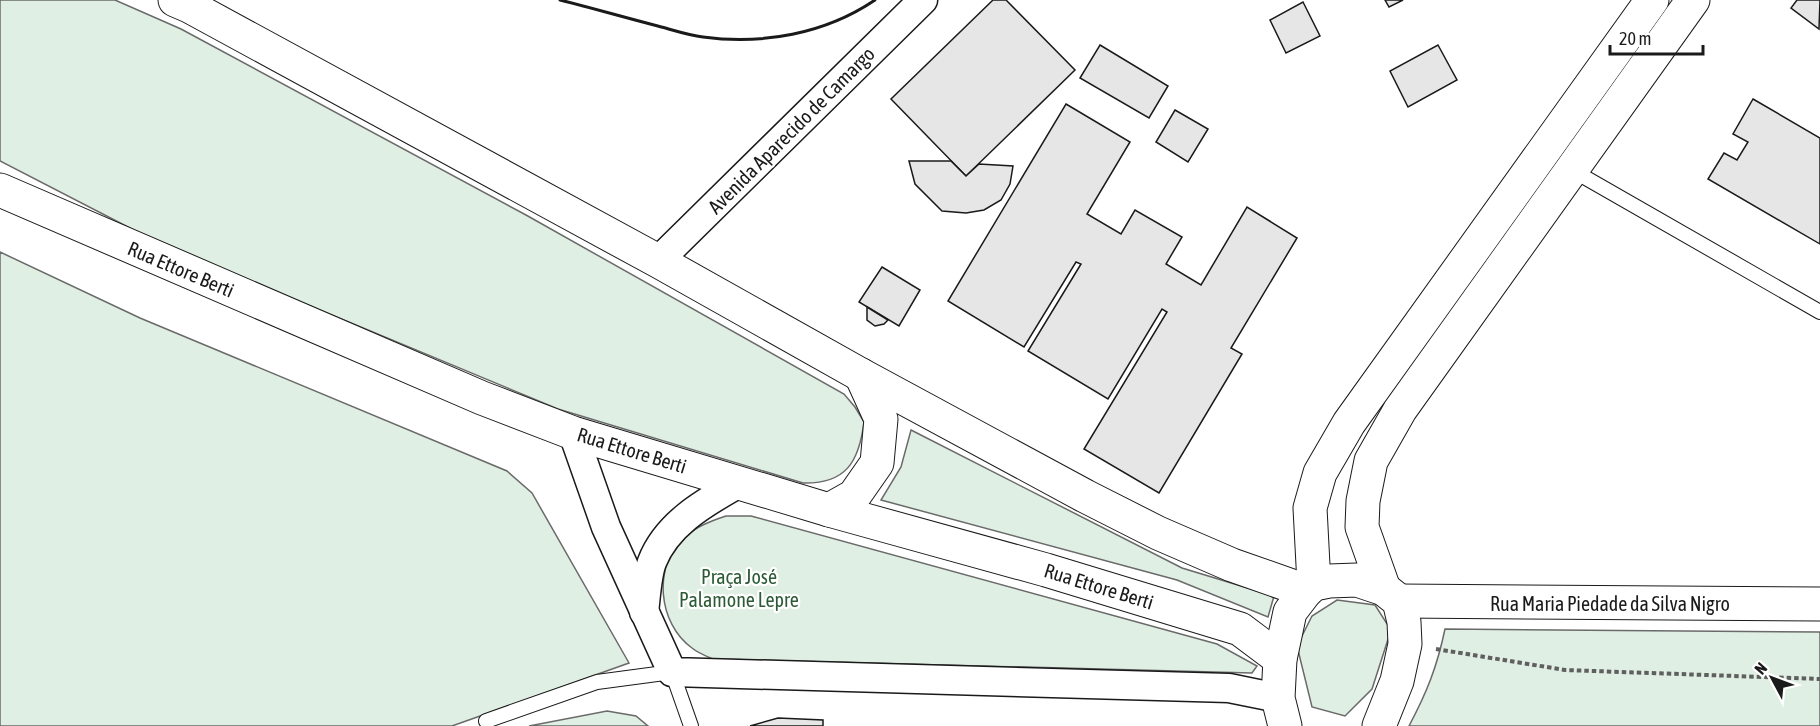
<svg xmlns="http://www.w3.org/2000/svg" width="1820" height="726" font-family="'Asap Condensed',sans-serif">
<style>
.green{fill:#e0efe3;stroke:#6a6a6a;stroke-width:1.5}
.building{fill:#e6e6e6;stroke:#1a1a1a;stroke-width:1.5}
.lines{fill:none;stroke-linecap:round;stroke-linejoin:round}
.service-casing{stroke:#1a1a1a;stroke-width:16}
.minor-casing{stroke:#1a1a1a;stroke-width:31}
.tertiary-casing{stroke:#1a1a1a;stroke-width:35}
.path{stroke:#5f5f5f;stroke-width:4;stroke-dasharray:4.5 3;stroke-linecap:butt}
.service{stroke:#fff;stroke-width:14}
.minor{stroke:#fff;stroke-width:28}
.tertiary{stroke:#fff;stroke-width:33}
.wall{stroke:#1a1a1a;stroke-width:3}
.labels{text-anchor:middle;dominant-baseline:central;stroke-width:4.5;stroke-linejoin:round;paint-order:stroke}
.street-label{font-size:20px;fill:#1a1a1a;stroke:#fff}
.park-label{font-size:20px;fill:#2b5a34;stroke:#fff}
</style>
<rect width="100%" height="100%" fill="#fff"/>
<g class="green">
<path d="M0,0H115L181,29L526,215L844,394L855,407L864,422C859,462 846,484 803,483L558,409L159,243L0,161Z"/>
<path d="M0,252L140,318L507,471L532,493L629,663L452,726H0Z"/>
<path d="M911,430L1182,568L1274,596L1268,617L1177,580L881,500L901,467Z"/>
<path d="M726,516H751L1217,644L1257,666L1252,673L713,659C706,656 698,653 692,648C658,624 652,565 685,537C697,526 711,521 726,516Z"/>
<path d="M1337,600L1375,605L1391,630L1372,689L1345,716L1312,707L1297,646L1312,616Z"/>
<path d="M1445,629L1820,632V726H1409C1427,692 1437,667 1445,629Z"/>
<path d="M607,711L636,716L648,726H529Z"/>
</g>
<g class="building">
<path d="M993,0H1006L1075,70L966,176L891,99Z"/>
<path d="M1385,0H1403L1389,7Z"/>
<path d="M1797,0H1820L1819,29L1791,8Z"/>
<path d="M1303,2L1320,36L1286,53L1270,20Z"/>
<path d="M1100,45L1168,86L1149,118L1080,78Z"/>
<path d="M1438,45L1457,80L1408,107L1390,71Z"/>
<path d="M1753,99L1820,138V244L1708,179L1724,153L1737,160L1748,142L1733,134Z"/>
<path d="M1066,104L1130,142L1087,214L1121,234L1135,210L1182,237L1166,264L1201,285L1247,207L1297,238L1231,348L1242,354L1159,493L1084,449L1167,312L1162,309L1108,399L1028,351L1081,264L1076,262L1024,347L948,301Z"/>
<path d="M1175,110L1208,129L1188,162L1156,142Z"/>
<path d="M909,161H951L966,176L979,164L1013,166L1010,184L1001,200L984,210L966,213L942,211L915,184Z"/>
<path d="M882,267L920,290L899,326L859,302Z"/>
<path d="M867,307L888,320L884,324L875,326L867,320Z"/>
<path d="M778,718L823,720V726H750Z"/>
</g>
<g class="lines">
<defs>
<g id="service">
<path d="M1572,170L1820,312"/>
<path d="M486,721L597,682L672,672L691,726"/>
</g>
<g id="minor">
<path d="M658,261L923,0"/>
<path d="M573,433L606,527L672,672L1229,688L1278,698"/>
<path d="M644,612C646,597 647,575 652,562C667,523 706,502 739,483"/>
</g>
<g id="tertiary">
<path d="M175,0L189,6L658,261L861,375L1085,496L1158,533L1232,565L1306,591"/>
<path d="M0,190L482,398L573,433L829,510L1046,570L1240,629L1280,659"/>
<path d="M829,510L854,496L877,463L881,419L861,375"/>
<path d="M1314,584L1310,508L1320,473L1349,423L1652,0"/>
<path d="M1384,589L1362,527L1363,501L1371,461L1400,410L1693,0"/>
<path d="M1399,601L1820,604"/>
<path d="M1285,726L1278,698L1280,659L1290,612L1306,591L1314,584L1329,581L1357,580L1384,589L1399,601L1404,622L1405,644L1397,681L1379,726"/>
</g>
</defs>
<use href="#service" class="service-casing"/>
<use href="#minor" class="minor-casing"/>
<use href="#tertiary" class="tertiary-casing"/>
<path class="path" d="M1436,649L1565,670L1820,679"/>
<use href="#service" class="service"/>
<use href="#minor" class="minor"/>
<use href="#tertiary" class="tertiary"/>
<path class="wall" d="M560,0C592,8 623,17 654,25C670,29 687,35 703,37C762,45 825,34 875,0"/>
</g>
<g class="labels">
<g class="street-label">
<text transform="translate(791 130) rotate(-45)">Avenida Aparecido de Camargo</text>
<text transform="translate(181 269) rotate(23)">Rua Ettore Berti</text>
<text transform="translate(632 450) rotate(17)">Rua Ettore Berti</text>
<text transform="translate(1099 586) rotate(17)">Rua Ettore Berti</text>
<text x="1610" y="603">Rua Maria Piedade da Silva Nigro</text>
</g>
<g class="park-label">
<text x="739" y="576">Praça José<tspan x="739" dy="23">Palamone Lepre</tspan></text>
</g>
</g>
<g transform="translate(1772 678) rotate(311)" stroke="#ffffff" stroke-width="4.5" paint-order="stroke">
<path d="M0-4.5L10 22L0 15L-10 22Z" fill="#1a1a1a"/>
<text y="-9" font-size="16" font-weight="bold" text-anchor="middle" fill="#1a1a1a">N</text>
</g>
<path d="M1610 45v9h93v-9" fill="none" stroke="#1a1a1a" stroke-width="3"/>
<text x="1619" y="45" font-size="18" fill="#1a1a1a" stroke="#ffffff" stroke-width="4.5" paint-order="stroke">20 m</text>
</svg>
